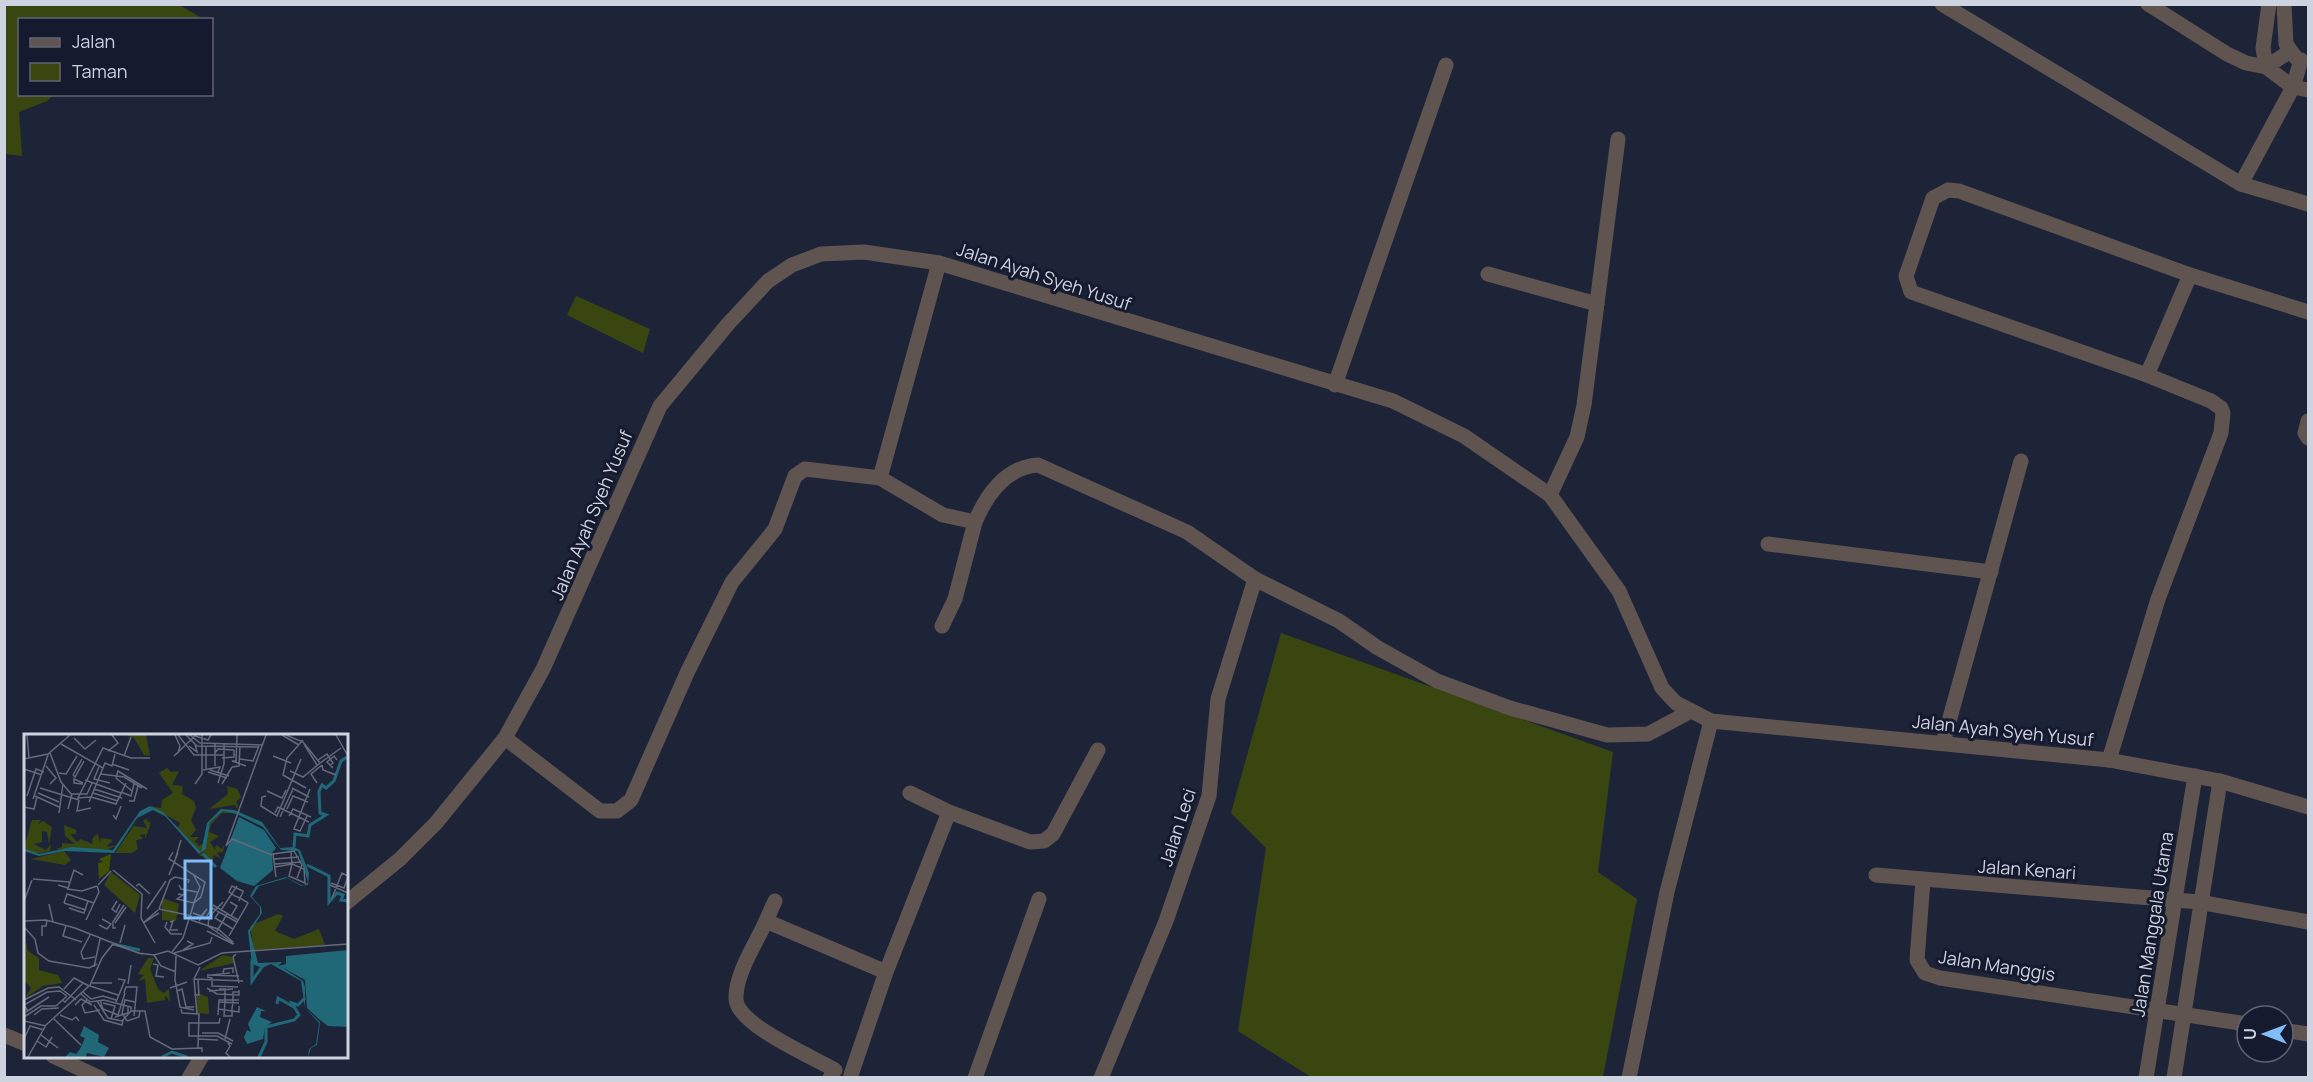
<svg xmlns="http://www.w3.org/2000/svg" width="2313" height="1082" font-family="Manrope,sans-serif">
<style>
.green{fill:#39460f}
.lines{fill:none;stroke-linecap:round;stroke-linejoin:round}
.street{stroke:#605450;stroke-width:15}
.labels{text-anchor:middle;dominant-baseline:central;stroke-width:6;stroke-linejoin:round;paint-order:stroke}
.street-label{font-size:18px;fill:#ced3e0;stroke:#151a2e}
.inset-river{fill:none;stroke:#206777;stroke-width:3}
.inset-road{fill:none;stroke:#646a7b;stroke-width:1.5}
.view{fill:#80bdfa;fill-opacity:0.15;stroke:#80bdfa;stroke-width:3}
.inset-edge{fill:none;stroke:#ced3e0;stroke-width:3}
</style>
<rect width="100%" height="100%" fill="#1e2438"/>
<g class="green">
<path d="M5,4L179,5L204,19L20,20V94L53,95L47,101L19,112L22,156L5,154Z"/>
<path d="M576,296L650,329L643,353L567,315Z"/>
<path d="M1281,633L1613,752L1598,872L1637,899L1603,1077H1311L1238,1031L1266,848L1231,813Z"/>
</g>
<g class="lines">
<g class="street">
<path d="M1942,4L2241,184L2293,87L2301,60"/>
<path d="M2148,4L2227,54L2246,63L2266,67L2289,52"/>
<path d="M2269,4L2263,48L2266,67L2293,87L2308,90"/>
<path d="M2284,4L2286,44L2296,58"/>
<path d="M2241,184L2308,204"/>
<path d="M1488,274L1597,304"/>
<path d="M2147,375L2190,275"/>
<path d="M1335,385L1446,65"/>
<path d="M2308,421L2305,433L2308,438"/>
<path d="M880,478L939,263"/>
<path d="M1550,495L1577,437L1584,405L1618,139"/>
<path d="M1768,544L1991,572"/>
<path d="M942,626L955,599L975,522"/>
<path d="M505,738L600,811H617L631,800L687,673L732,582L775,529L795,476L805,469L880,478L943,515L975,522C987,494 1006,467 1038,465L1187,532L1255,579L1339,621L1378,648L1437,681L1510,708L1607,735L1648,734L1691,711"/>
<path d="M1943,743L2021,461"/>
<path d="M2109,760L2158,599L2221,433L2223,413L2221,408L2211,401L2147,375L1911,292L1906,276L1933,198L1948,190L1959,191L2190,275L2308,312"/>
<path d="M910,793L949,812L1030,842L1044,841L1053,834L1098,750"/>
<path d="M1876,875L2199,902L2308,922"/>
<path d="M1923,880L1917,960L1925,973L1940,978L2247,1024"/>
<path d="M346,903L400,859L436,823L505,738L543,669L660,406L728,324L768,281L792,265L821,254L864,252L939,263L1393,401L1464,436L1550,495L1619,591L1662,688L1676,703L1711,721L2109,760L2220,781L2308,807"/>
<path d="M766,921L775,901"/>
<path d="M2283,1030L2308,1034"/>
<path d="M4,1035L26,1044"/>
<path d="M53,1056L100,1078"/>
<path d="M851,1075L886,972L949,812"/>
<path d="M189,1078L202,1056"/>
<path d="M830,1078L835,1070C813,1057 737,1025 736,999C735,974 756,944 766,921L886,972"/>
<path d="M975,1078L1039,899"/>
<path d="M1101,1078L1166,921L1209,796L1218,699L1255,579"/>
<path d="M1629,1078L1667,892L1711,721"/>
<path d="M2146,1078L2195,776"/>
<path d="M2174,1078L2220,781"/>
</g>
</g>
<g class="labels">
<g class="street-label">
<text transform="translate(1044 276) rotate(18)">Jalan Ayah Syeh Yusuf</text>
<text transform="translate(591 515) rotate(-67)">Jalan Ayah Syeh Yusuf</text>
<text transform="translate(2003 730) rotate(6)">Jalan Ayah Syeh Yusuf</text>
<text transform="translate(1177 827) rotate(-72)">Jalan Leci</text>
<text transform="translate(2027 869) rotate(4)">Jalan Kenari</text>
<text transform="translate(2152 924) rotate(-81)">Jalan Manggala Utama</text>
<text transform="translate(1997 965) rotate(9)">Jalan Manggis</text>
</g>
</g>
<g transform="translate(24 734)">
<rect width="324" height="324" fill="#1e2438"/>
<path d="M102,1H122L126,22L120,21L110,4ZM143,34L147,38L155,37L148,51L159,52L158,60L170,67L172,74L167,86L172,96L166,103H175L171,107L175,112L180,109L177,118L154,94L156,89L126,72L137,74L138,66L149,59L135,39ZM203,52L213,55L217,63L212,68L214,71L213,75L211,71L185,75L204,60ZM120,77L110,92L123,94L119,86L127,84L122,86L127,89L121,105V100L116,101L119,105L112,106L114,115L108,119H91ZM199,77L211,79H198L187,90L185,98L195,102L186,108L191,116L192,111L198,115L200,110L199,118L193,119L197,125L190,121L187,132L183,124L175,121L182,115L186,88ZM8,86H17L14,90L19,87L28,93L25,110L23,98L18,97V108L10,110L22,116L27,110L26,117L10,120L0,114ZM40,91L52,96V100H46L53,108L57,105L68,110L69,103L74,100L76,109L77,104L89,106L82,113L94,111L82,116L32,115L38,113V109L51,110L41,102ZM40,117L47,126L41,131L7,125ZM87,138L116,161L111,179L80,151ZM138,164L155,170L152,187L138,186ZM254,180L259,182L251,197L270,205L295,195L301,211L230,216L226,192ZM2,208L4,217L15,224V236L34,241L38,249L19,252L0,265L7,254L0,246ZM199,221L208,223L210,229L175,237ZM124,224H130L126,235L134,255L140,259L145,255L146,268L141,261V266L123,269L121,245L114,247L120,241L114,240ZM173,259L184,263L185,280L173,279Z" fill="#39460f"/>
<path d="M87,120L85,137L75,145L74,129L79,128L75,125Z" fill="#415103"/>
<path d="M126,72L139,78L177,118L183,89L197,75L210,76L238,88L256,114L270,113L276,116L285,139L284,151L277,152L263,144L235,152L228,163L237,173L238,179L226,198L234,229L258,228L254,232L262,230V222L324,216V293L304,292L296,286L283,274L281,246L256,232L279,247L281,253V274L296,288L293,311L287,314L284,323L285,315L292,310L295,289L281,274L277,247L247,230L238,234L228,230L224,197L236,180V173L226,162L232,152L262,143L279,152L284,148L274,117L257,116L239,93L213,80L199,77L186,88L182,115L175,120L141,82L129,76L113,84L90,119L40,117L15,122L0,117V114L15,120L48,113L89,116L116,77ZM215,83L240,96L252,114L248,119L249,136L230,152L213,147L196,134ZM233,273L242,277H237L236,283L248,288L241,293L239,305L223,310L220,303L223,296L227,298L224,290ZM60,292L75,301L74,308L85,314L80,323L63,319L62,323H41L46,318L52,320L56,315L61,304L56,302Z" fill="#206777"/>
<path class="inset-river" d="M270,113L271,100L284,102L286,91L302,81L296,79L295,57L298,51L302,54L310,47L317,27L323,23M179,120L192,133M283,131L305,142V168L313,159L319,161L317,166L324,167M89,210L116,216M228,225V247L240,230M253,270L254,264L270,273M138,323L148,318L163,323M235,323L242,308V293L270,286L275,281L268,269L274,271L281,264"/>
<path class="inset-road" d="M3,1L5,24M151,1L156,12L154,19M154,1L170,21H200M162,1L173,12L234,13M166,1L176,9L239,11M258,1L275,11M262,1L279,8L296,29L317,14M312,1L324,22M171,2L184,6L187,1M50,4L61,15L72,6M279,6L263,24L259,41L282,54M37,10L79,34M191,10V32M280,10L293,31M165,12L173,18L171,10M182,12V36M84,17L94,9L88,1M26,19L37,48L48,61M191,19L194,15L210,16M100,22L107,3M150,22L172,1M249,22L267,29M198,24L210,23V16M0,25L24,20L46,1M216,25L229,27L235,12M294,26L303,20L309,29L306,31M212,27H208L222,32M212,29L213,1M88,30L105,36M298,31L299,36L312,41M22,32L32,44L26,50M75,33L70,45L86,49M208,33L215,32L216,12M309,34L303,28L310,22L313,26M0,35L18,41M179,36L196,33L194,38M186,36L205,42M266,37L279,43L296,29M184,38L203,44M35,39L42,40L53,22M77,40L100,43L118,54M49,41L51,43L60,27M49,41L58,25M61,46L97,59M194,49L200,30V10M293,49L287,40L298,31M59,50L50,49V45L59,49M171,50L178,40V1M198,50L208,33M16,54L55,66M268,54L285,63M70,55L98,64M108,57L92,44L94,37L123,55M243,57L258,64L262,56M97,58L107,62L110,50M14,59L35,68M69,59L94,67M3,62L12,35L20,38M11,62L35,73M242,62L238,63L237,72L253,82L277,25M67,63L54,64L79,14L107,24H126M67,63L92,70L102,49M9,65L24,21M55,66L53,77L67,74M105,67H110L114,52M65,68L81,29L88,32L91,20M0,73L10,75L13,63M44,75L48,60H63L68,49M263,75L269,62L284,68M35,79L39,50M251,79L254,73L285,88M89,81L92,85L97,72M265,82L269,75L287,83M283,82L276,97L270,95L286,55M256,83L269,55M202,112L242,1M202,112L208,105L248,121M250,125L275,123M151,126L157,106M251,130L277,128M251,133L268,130L280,135L281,149L265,142L268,130L267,118M89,136L118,160L117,184L131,209M169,140L176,153L170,168M145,141L154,119M252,143L249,120L270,117L278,131L273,144M9,145L45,148M164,149L165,146L151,143L146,146L135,175L168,182M307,149L320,154L324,143M34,151L44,154L50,136L59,141M74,151L87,137M155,151L157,155L173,158M306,151L324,159M112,152L115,150L126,160M43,155L58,157L73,152M154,160L159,161L153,165L170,169M308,164L318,139L324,142M0,167L8,146M93,167L88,175L92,178L96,170M206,168L213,172L207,182M40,169L43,160L70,169M40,169L62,176M25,170L29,188M189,171L214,186M45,174L60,179L64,167M123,175L142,147M197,176L213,152M193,177L213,188M195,178L191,184L209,195M169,179L177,182L183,175L175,187M186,185L183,182L188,174L193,176M62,186L75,158L73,152M167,186L194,195L209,208M0,187L22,186L51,194L114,219L130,221L144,217L174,231L198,219L324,210M143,188L141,193L147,200H158M146,188L149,187L146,196H154M91,189L102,173M119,189L135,179M119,189L134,176M42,191L39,202L58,208M75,191L83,195L87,190L78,185M184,192L210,210M184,192L185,183L199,168M0,193L11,205L14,219L25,227L65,234L73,230M92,194H89V188L100,171M183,197L209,210M193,197L203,180M18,202V192H22L23,186M205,202L224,169L223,168L221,167L216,164L211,162L205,158L208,152L219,157V158L216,164L215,167M96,209L101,191M159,216L169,210L163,207M57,218L66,201M57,218L59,225L71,223M148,218L159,204L170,169L177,163L181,148L145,125L149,118M150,219L186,209L188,203M212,220L209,223L215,249M130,221L137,232L152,238M152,222L151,246L156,273L170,276M129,230L134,231L132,242L140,243M70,233L76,205M199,239L200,235L209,234V239M183,241L215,242M188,241L206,239M183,243L188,244V252L214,253M170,245L219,247M68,249H88M104,250L107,231M66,252L94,261M146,254L163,248M183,254L193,260L215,261V256M40,255L50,244L65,252M153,257L158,255L162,273H170M185,257L209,255M59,258L67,265L79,262L92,266M100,259L102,253H113L110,282M57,260L66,268L80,266L107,273V277M170,261H175L174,246M0,266L24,254L35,253L52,266M38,266L41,268L59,249M63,266L58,271L61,279L76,276M76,266L79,275L94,281M215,266H201L200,282H208V274L209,269V258H215M73,267L84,284L98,287L107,277M92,268L101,246L94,245M194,268L215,269M79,269L91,272L87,285M51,271L57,265L68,271M70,271L80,286L98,291L99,286M157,275L158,279L175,280L174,314M194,275L215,278V272M4,277L0,271L23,258L36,257L43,262M107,277H121L126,303L148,315L178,314V318M2,278L25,263M173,280L170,245L176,233M10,281L18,275L35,274M36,281L48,286L52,283L55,287M94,281L101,259M194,281L195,266H201V255H195M0,283L17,272H32L43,262M91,283L104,279V272M196,284L195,289H165V302H193L208,310M30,285L57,311M0,287L22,292M103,287L98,279L101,266L111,268M103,287L115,283L116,277M178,299H194L209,307M17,301L34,314M0,305L6,292L20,296M174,305L194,306M201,305L206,285M13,307L22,313L28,303M203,307L206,312L202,319L206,323M4,323L22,291L66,251L78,224L89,210L118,220"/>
<path class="view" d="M161,127H187V184H161Z"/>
<rect width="324" height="324" class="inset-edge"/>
</g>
<rect width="2313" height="1082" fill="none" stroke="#ced3e0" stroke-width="12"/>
<rect x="18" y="18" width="195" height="78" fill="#151a2e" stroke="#5f6475" stroke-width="1.5"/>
<rect x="30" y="38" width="30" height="9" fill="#605450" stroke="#5f6475" stroke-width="1.5"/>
<text x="72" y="48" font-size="18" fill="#ced3e0">Jalan</text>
<rect x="30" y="63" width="30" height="18" fill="#39460f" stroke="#5f6475" stroke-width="1.5"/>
<text x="72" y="78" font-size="18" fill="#ced3e0">Taman</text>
<g transform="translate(2265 1034) rotate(270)"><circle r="28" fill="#151a2e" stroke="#5f6475" stroke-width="1.5"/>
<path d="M0-4.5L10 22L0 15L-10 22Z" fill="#80bdfa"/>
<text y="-9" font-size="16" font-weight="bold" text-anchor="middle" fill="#ced3e0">U</text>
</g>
</svg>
